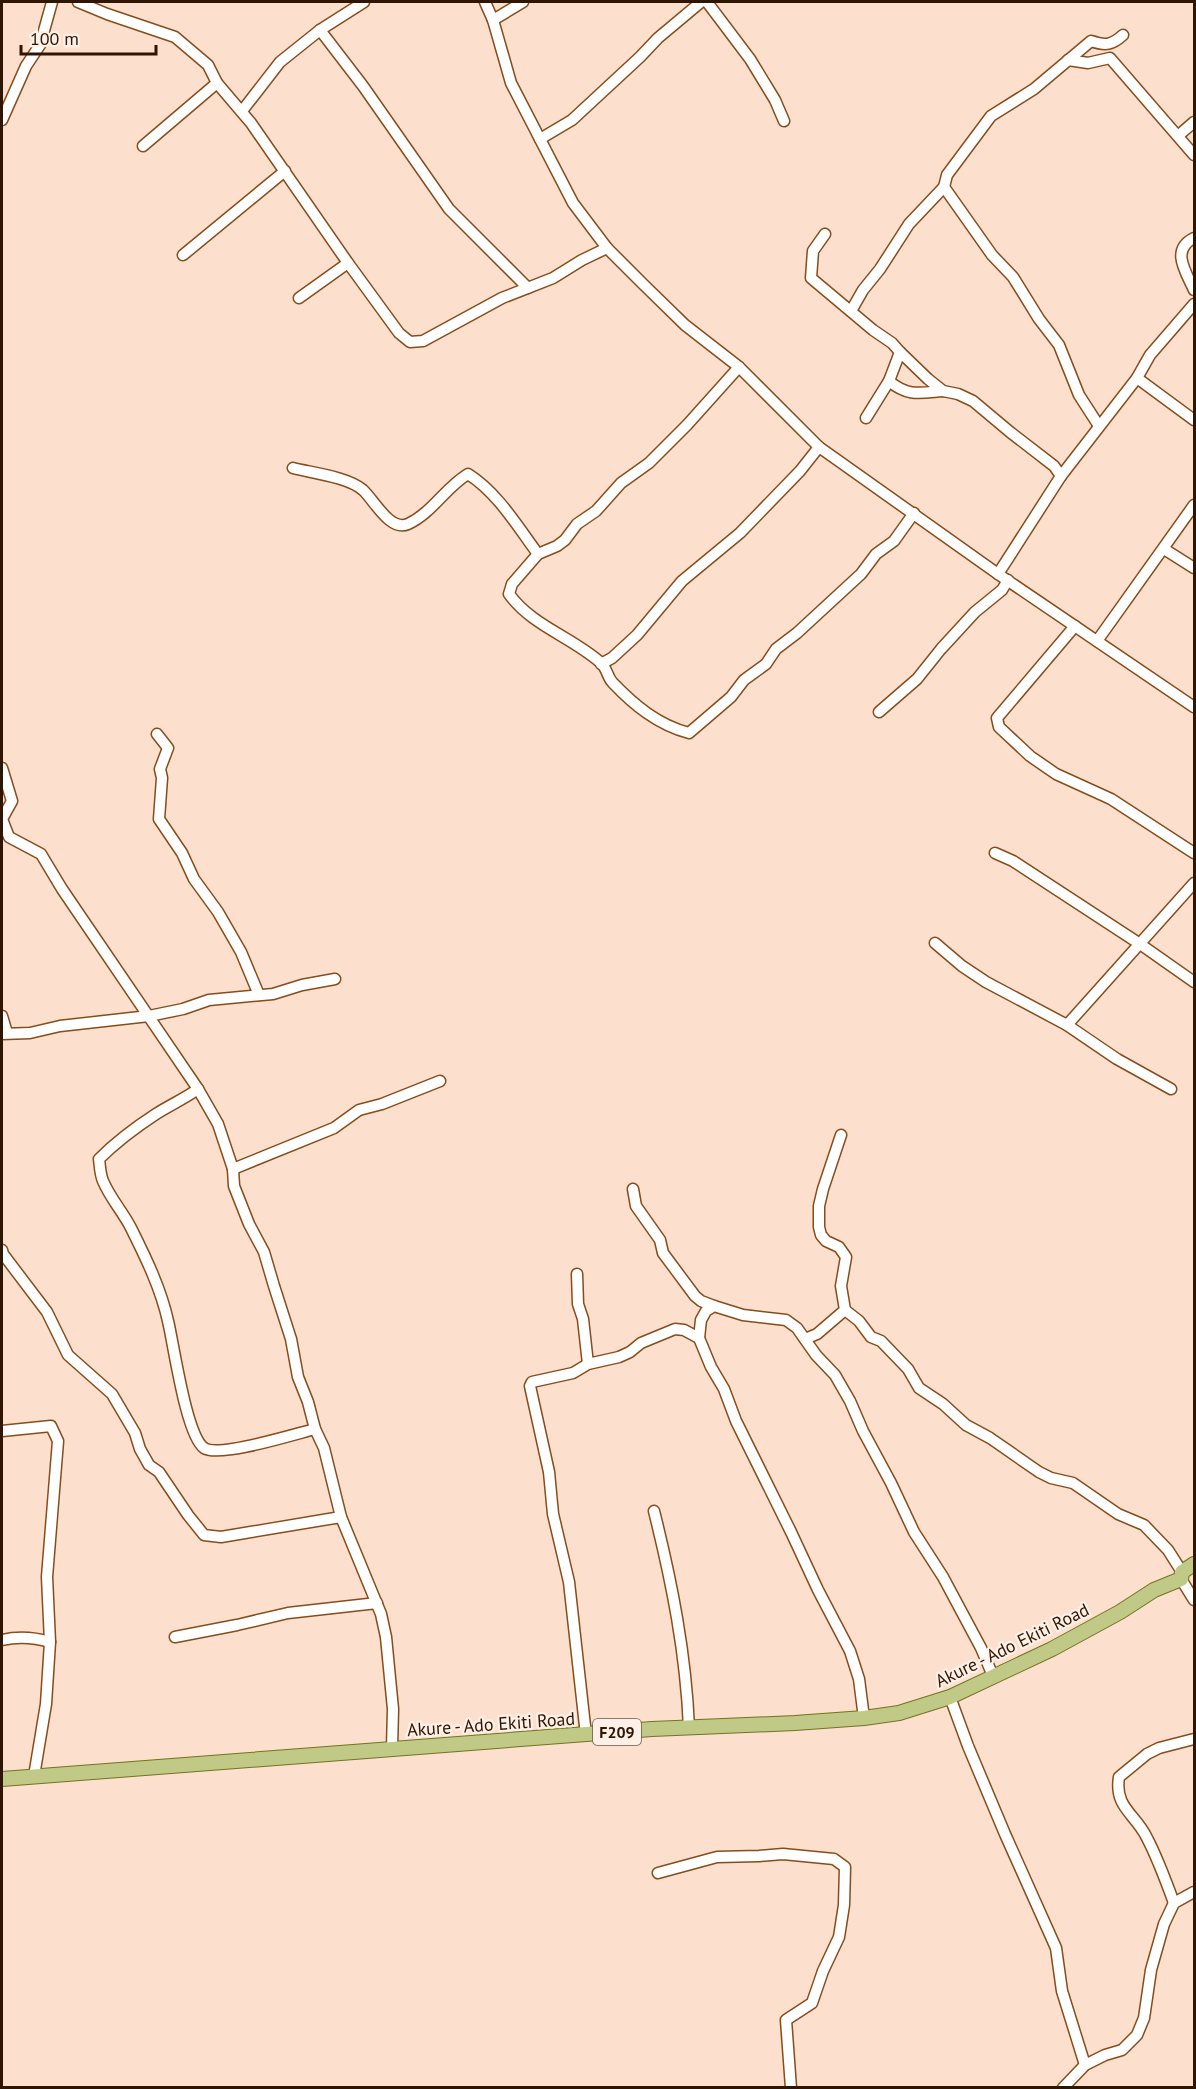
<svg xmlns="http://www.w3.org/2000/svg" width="1196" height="2089" font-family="'PT Sans',sans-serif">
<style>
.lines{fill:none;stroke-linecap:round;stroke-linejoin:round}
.minor-casing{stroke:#874c1b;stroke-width:13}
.major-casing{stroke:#727322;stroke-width:16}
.minor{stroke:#fff;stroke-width:10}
.major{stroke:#c0c985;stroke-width:14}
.labels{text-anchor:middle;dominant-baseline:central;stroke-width:4.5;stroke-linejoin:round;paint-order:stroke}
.shield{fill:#fef0e6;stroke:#6d5747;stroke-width:1.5}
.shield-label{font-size:16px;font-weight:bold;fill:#2f1603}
.street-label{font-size:18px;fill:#2f1603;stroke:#fef0e6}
</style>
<rect width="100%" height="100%" fill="#fce0cd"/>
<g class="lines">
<defs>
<g id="minor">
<path d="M78,2L107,14L175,37L208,65L217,83L251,123L348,263L399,333L410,342L423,341L502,298L553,278L582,260L607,248"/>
<path d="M485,2L493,20L511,83L573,203L607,248L643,284L685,325L739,367L819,447L998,574L1194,707"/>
<path d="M707,2L750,59L775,100L784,121"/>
<path d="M493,20L523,2"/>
<path d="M320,30L363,86L449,209L528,288"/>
<path d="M1068,60L1088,63L1110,58L1194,155"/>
<path d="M242,111L280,62L320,30L364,2"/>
<path d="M2,120L26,66L40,45L52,2"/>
<path d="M1179,135L1194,122"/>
<path d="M540,139L572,120L640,57L658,38L701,2"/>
<path d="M143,146L217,83"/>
<path d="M825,234L813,251L811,278L873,330L892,343L900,352L928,379L943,391L958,394L973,401L1010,432L1054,466L1061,476"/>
<path d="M1194,238C1170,250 1186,272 1194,290"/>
<path d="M183,255L285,171"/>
<path d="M299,298L348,263"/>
<path d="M851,311L863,290L880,269L909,224L944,187"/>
<path d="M739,367L687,425L649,463L621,483L596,511L577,524L565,540L557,546L538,554L512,584L509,594C532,626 572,637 601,663C607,668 607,677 613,683C634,705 658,725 689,733L731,697L744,680L766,664L776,649L797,633L861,574L876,554L894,541L914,513"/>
<path d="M1137,378L1194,420"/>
<path d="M889,381C908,397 920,393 943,391"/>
<path d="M866,418L889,381L900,352"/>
<path d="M1099,426L1079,395L1059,345L1039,319L1013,277L992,255L944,187L947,175L991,116L1034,89L1091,41C1106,46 1112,45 1123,35"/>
<path d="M293,468C313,473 348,477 363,490C374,500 390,532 408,524C432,513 446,487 468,474C497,492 518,527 538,554"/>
<path d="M1164,549L1194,568"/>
<path d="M998,574L1061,476L1137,378L1150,355L1194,304"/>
<path d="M1075,626L997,718L999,727L1030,756L1056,774L1111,799L1194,853"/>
<path d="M1097,641L1194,505"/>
<path d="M601,664L612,658L637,635L682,581L740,533L800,471L819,447"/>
<path d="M879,712L917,679L941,649L975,612L1002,590L1008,580"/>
<path d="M157,734L168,748L160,769L162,778L159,819L182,853L194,879L218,912L241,952L259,995"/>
<path d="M2,768L12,801L2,819L9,837L41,854L62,889L198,1089L218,1124L233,1169L234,1186L249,1224L264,1252L274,1286L291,1339L298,1377L308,1402L315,1429L324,1448L341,1517L381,1614L386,1637L393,1709L392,1748"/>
<path d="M995,853L1013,861L1140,944L1194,982"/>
<path d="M935,943L962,966L986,982L1067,1025L1117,1059L1171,1089"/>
<path d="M2,1016L7,1033"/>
<path d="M1067,1025L1194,883"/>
<path d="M2,1034L30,1033L60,1026L149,1016L183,1009L209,1000L273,994L302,985L335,979"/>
<path d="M198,1089C184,1099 170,1105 156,1114C136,1127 116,1142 99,1159C100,1166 100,1174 103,1181C110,1198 123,1212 131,1228C146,1258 161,1289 168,1321C174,1346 186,1435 204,1448C219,1458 295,1434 315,1429"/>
<path d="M233,1169L334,1128L359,1110L382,1104L440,1081"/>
<path d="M633,1189L636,1206L660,1240L663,1253L695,1296L701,1301L714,1306"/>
<path d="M2,1250L3,1254L47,1312L68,1355L112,1394L135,1433L140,1449L149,1465L159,1472L188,1515L204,1535L221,1537L341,1517"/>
<path d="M577,1274L578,1304L583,1319L588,1364"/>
<path d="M845,1310L859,1321L871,1337L881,1341L908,1369L919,1388L943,1404L966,1425L990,1438L1039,1472L1051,1478L1073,1483L1118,1514L1144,1525L1168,1550L1182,1572"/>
<path d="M805,1339L817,1334L845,1310L841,1286L846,1257L839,1247L826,1241L821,1235L819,1227V1206L823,1189L841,1135"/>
<path d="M2,1431L51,1426L58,1441L47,1577L50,1642L46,1704L34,1776"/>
<path d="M654,1511C672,1583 686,1654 689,1728"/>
<path d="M1181,1579L1194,1600"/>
<path d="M175,1637L237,1625L288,1613L377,1603"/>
<path d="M2,1640C19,1636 33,1637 50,1642"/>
<path d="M950,1697L968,1746L1005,1834L1056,1948L1062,1991L1085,2065"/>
<path d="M864,1718L859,1679L850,1651L818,1590L791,1532L736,1421L724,1389L711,1367L699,1338L701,1320L706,1311L714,1306L743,1315L786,1320L797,1328L816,1355L835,1375L850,1401L863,1431L891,1483L914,1532L943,1577L981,1648L993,1676"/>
<path d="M586,1735L569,1582L553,1514L549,1472L530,1386L532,1382L573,1373L588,1364L619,1357L630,1352L641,1343L675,1329L684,1330L699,1338"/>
<path d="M658,1873L717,1857L759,1856L783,1854L834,1859L845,1867L844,1905L839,1937L823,1971L812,2003L786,2020L791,2088"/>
<path d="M1174,1903C1166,1881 1158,1859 1147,1838C1136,1814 1114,1808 1119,1777L1147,1754L1159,1748L1194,1739"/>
<path d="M1063,2088L1085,2065L1105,2055L1122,2050L1137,2035L1144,2018L1151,1970L1164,1924L1174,1903L1194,1892"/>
</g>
<path id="major" d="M2,1779L652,1729L795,1723L864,1718L899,1713L950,1697L1052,1649L1120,1612L1154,1590L1181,1579L1182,1572L1194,1564"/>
</defs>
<use href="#minor" class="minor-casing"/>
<use href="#major" class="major-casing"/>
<use href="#minor" class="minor"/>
<use href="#major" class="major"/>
</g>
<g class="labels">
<rect class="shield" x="593" y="1719" width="48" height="26" rx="4.5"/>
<g class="shield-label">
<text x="617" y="1732">F209</text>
</g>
<g class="street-label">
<text transform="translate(1012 1645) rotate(-26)">Akure - Ado Ekiti Road</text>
<text transform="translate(491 1724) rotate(-4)">Akure - Ado Ekiti Road</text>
</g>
</g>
<rect width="1196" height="2089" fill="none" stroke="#2f1603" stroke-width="6"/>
<path d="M21 45v9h135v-9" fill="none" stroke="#2f1603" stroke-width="3"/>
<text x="30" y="45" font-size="18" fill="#2f1603" stroke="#fef0e6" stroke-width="4.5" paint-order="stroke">100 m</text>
</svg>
